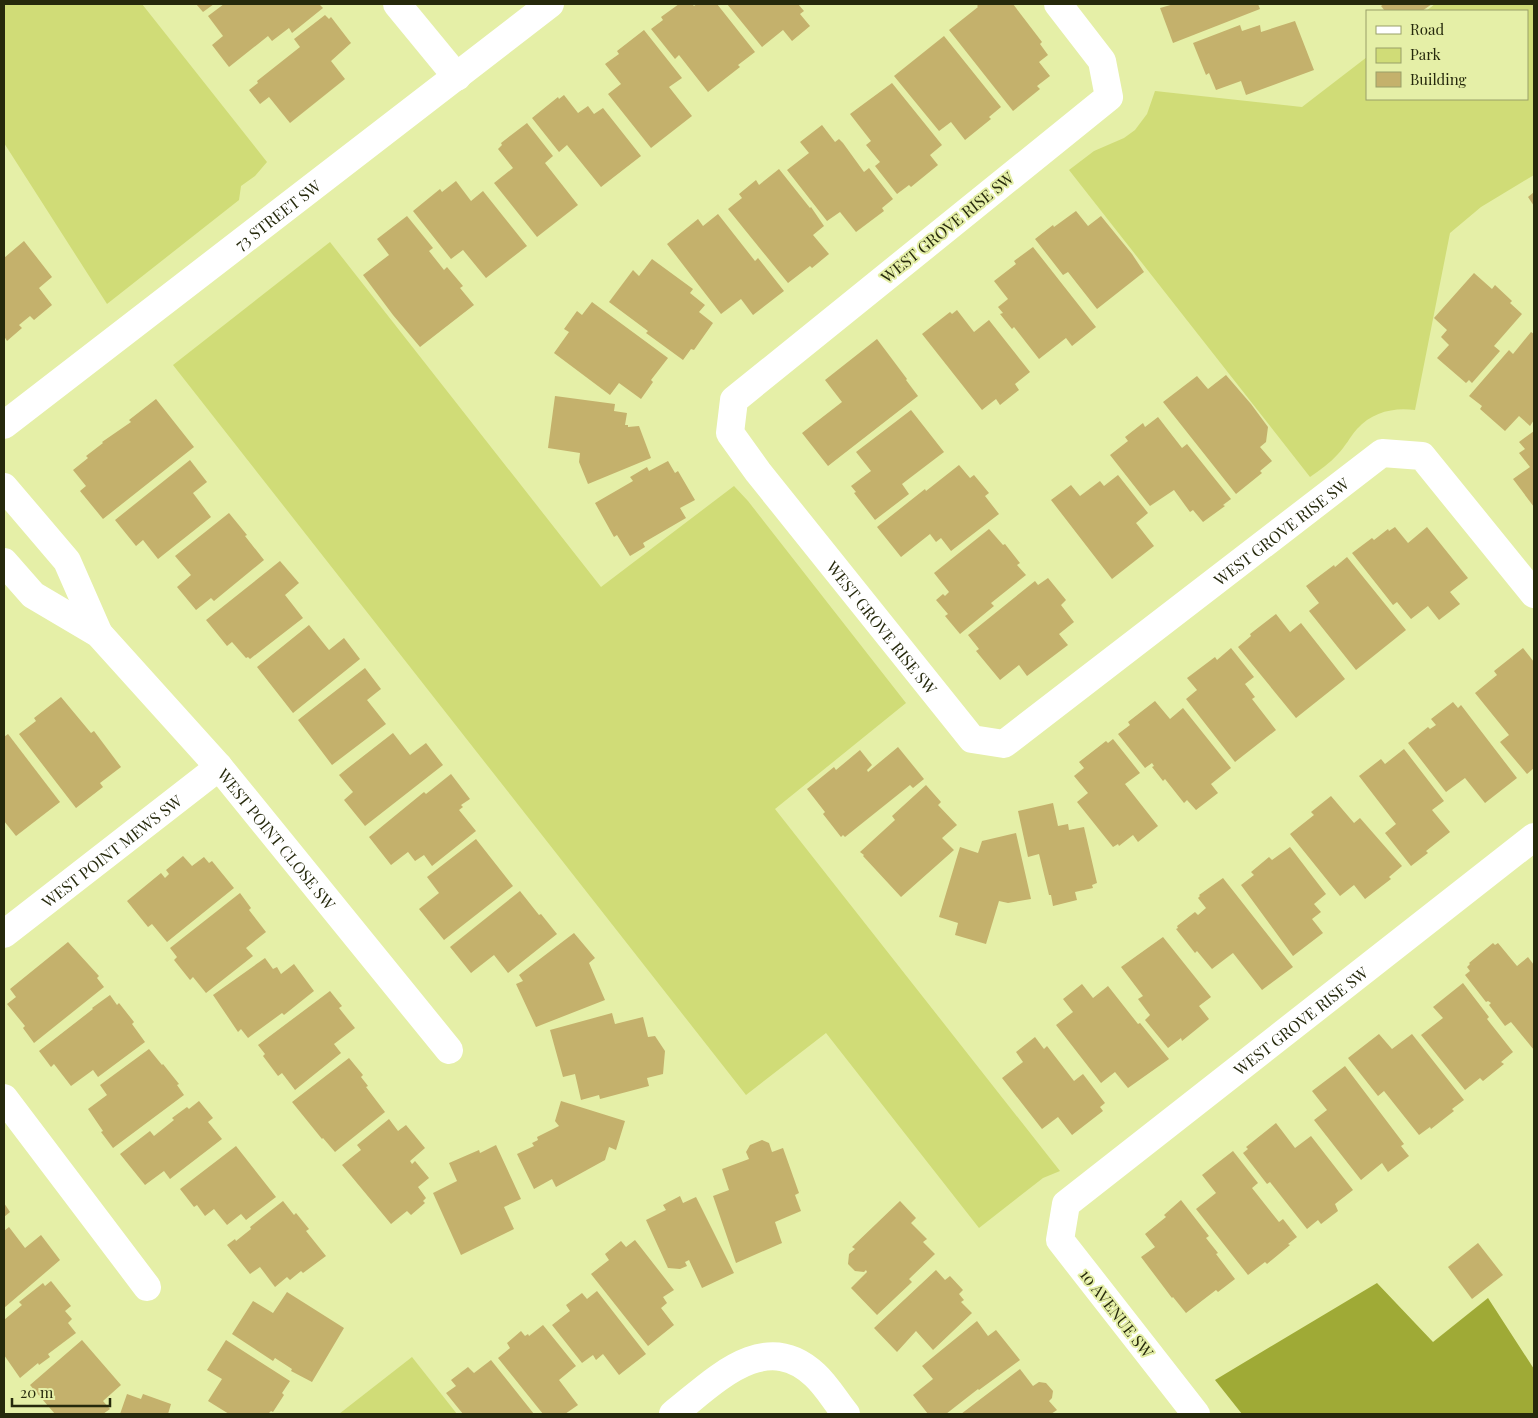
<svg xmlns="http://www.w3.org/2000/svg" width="1538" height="1418" font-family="'Playfair Display',serif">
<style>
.green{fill:#d0dc77}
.forest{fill:#9faa36}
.building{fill:#c4b16c}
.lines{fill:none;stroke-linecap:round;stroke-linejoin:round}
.minor{stroke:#fff;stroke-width:28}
.labels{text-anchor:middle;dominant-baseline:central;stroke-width:4;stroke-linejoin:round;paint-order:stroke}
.street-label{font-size:16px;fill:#26290c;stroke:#e5efa7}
</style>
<rect width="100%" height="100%" fill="#e5efa7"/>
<g class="green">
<path d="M4,4H142L267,162L255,176L241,186L239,200L107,304L4,143Z"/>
<path d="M1435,4H1534V175L1481,207L1450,233L1415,410C1394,407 1372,412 1357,429C1350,437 1345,447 1338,454C1330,463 1320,470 1310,477L1069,170L1094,151L1124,138L1135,130L1147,114L1155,91L1302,107L1367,57V99H1527V11H1426Z"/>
<path d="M330,242L601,587L734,486L748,501L906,703L775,809L1060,1171L1043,1178L979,1228L826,1033L746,1095L173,365Z"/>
<path d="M412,1357L457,1414H339Z"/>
</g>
<path class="forest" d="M1377,1283L1433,1342L1488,1298L1534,1369V1414H1242L1215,1380Z"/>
<g class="building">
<path d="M196,4H214L203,12Z"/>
<path d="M224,4H319L323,8L292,33L289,28L272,41L268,36L229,67L212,45L223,36L208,16Z"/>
<path d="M679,4H692L694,6L697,4H717L755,52L738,65L740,67L708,92L679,55L675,59L651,29L663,20L661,17Z"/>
<path d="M727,4H798L804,11L800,14L810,26L792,41L783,30L762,47Z"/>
<path d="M979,4H1013L1042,42L1040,44L1048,55L1039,62L1050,76L1037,86L1040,89L1013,111L949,30L978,7L977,6Z"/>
<path d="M1174,4H1258L1260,9L1173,43L1160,8Z"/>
<path d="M1384,4H1432L1422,11H1385L1381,6Z"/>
<path d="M325,15L329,19L331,17L351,43L331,61L345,79L290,123L269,97L260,104L249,90L258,83L257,81L300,47L294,39Z"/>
<path d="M1295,21L1314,70L1246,95L1241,81L1216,90L1209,73L1206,75L1193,43L1240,25L1242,31L1260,25L1261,32Z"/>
<path d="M644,30L682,78L669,87L692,116L651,148L608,94L621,84L605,64L619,54L617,51Z"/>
<path d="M944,36L1001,107L989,117L991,119L965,140L951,122L939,131L894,76Z"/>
<path d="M892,83L942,145L930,155L938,165L911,187L909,185L897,194L875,166L880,162L866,145L871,141L850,114Z"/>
<path d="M564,95L578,113L588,106L594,114L603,108L641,156L601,187L567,145L559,152L532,118L558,97L559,99Z"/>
<path d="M527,123L553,156L545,163L578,205L537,237L494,183L513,168L498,149L502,145L501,143Z"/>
<path d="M822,125L835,142L839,139L843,143L864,172L869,168L893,199L882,208L884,211L856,232L840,212L827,221L787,170L809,153L800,142Z"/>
<path d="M779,169L810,208L811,207L824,226L813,235L829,254L812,268L810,266L788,283L728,209L742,198L739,194L756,180L759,185Z"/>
<path d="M456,181L471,201L483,191L527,246L486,278L463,250L451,259L413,211L440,189L442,192Z"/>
<path d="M1534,192V206L1528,197Z"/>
<path d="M1076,211L1088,226L1101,216L1132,254L1144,272L1097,309L1068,272L1063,275L1035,239L1053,225L1054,227Z"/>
<path d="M718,214L755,261L758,258L784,291L753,315L741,299L721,314L667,244L698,219L703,226Z"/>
<path d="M407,216L433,248L429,251L444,270L447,267L463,286L460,288L474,305L420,347L393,315L363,275L389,255L377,239Z"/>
<path d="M24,241L52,277L39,288L52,305L34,320L30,316L19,325L22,328L7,341L4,336V258Z"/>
<path d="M1033,247L1096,327L1072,346L1066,338L1039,359L1014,327L1012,329L1000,314L1003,313L998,307L1008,299L994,281L1016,264L1014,261Z"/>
<path d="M652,259L693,289L690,293L705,305L699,312L713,323L694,350L691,349L683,360L646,333L648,331L609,302L633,270L639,276Z"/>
<path d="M1474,273L1492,289L1495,285L1512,301L1510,303L1522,314L1494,346L1500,351L1472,383L1469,380L1466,383L1437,358L1449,345L1441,337L1447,330L1434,318Z"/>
<path d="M592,302L668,358L651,380L653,382L641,399L619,383L610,395L554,353L569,332L564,329L577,311L582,315Z"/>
<path d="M957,310L974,332L989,320L1030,372L1015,384L1019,390L1000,405L996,399L982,410L922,334L950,312L952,314Z"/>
<path d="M1531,332L1534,334V420L1530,426L1519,416L1505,431L1480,409L1482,406L1469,396L1509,350L1513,354Z"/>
<path d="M877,339L907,379L906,380L918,396L828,466L802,433L842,402L825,380Z"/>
<path d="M1226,375L1251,404L1268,427L1266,442L1260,447L1272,461L1260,471L1262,473L1236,494L1163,402L1197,376L1208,389Z"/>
<path d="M555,396L615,404L614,411L627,413L625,425H628V427L639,426L651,458L588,484L579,462L580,453L548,448Z"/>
<path d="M156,399L194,447L103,519L80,491L86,486L73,470L88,458L86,456L103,443L102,442L131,422L129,420Z"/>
<path d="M911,410L944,452L902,484L909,494L875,520L854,493L856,492L851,486L871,471L856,452Z"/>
<path d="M1158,417L1182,448L1187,444L1231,499L1223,505L1225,506L1203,522L1193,510L1190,512L1174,490L1150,506L1110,455L1128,441L1125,437L1143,423L1145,427Z"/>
<path d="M1534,431V507L1513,479L1530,467L1519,453L1525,449L1519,442Z"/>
<path d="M190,460L207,482L193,493L211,517L158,559L143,540L136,546L115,520Z"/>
<path d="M668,461L675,473L678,471L695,500L680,508L686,518L643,543L645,547L630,556L617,535L614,537L595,503L633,481L630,477L647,467L649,471Z"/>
<path d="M959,465L970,478L974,475L989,493L985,496L999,514L951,551L941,538L936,542L930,534L901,557L877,527L925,489L926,491Z"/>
<path d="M1118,475L1148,513L1136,523L1154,546L1112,579L1051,500L1071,485L1080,496L1100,481L1104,486Z"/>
<path d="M229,513L247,535L245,536L264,560L214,601L211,598L196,610L177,587L191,575L175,556Z"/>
<path d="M1395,527L1408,543L1427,527L1468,578L1450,592L1460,604L1439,620L1428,606L1411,619L1397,602L1393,605L1352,553L1372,538L1374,540L1388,529L1389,531Z"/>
<path d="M989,529L1003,545L1005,544L1020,563L1017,565L1026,575L991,603L994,606L960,634L945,616L948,614L936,600L943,594L945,596L949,592L934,573Z"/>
<path d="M1347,557L1406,630L1356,670L1309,611L1319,603L1306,586L1334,565L1335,567Z"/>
<path d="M280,561L299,583L285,595L303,618L250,659L248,657L246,658L232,642L227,646L206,620Z"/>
<path d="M1048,578L1066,600L1061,605L1074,622L1059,634L1068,645L1027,676L1019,665L1000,680L976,651L979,649L968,635L1035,581L1038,585Z"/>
<path d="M1276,614L1290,632L1301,623L1345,679L1296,718L1238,647L1251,636L1250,634Z"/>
<path d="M309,625L329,650L344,638L360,659L293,713L257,667Z"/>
<path d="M1231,648L1254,677L1245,684L1255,697L1252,699L1276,730L1235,762L1186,699L1197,690L1187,678L1215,657L1217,660Z"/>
<path d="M1523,648L1534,662V768L1527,774L1500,742L1509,735L1475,693L1497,675L1494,671Z"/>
<path d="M365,668L381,689L367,700L386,724L332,765L298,720Z"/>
<path d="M61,697L91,733L94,731L121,767L100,783L103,787L76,808L19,734L36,721L34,718Z"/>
<path d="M1155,701L1170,719L1183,708L1231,768L1211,784L1218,793L1196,810L1187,800L1184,803L1165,779L1163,781L1152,767L1154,766L1152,763L1145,768L1118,734L1130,725L1128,722Z"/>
<path d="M1453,702L1458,708L1461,705L1517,778L1485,803L1465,778L1446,792L1408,743L1428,727L1430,729L1436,725L1431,719Z"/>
<path d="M393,733L410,755L426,743L443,765L365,826L344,800L353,792L339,775Z"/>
<path d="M8,734L60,802L16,836L4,821V737Z"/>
<path d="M1113,739L1140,773L1125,784L1158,826L1138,842L1133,835L1119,846L1118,844L1113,847L1077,802L1088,793L1074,776L1084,768L1079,762L1106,741L1108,743Z"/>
<path d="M898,747L924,779L913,788L910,785L845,837L843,835L841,837L823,814L825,812L807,789L834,767L836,770L860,750L872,765L867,770L868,772Z"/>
<path d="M1404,749L1444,801L1432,810L1450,832L1426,851L1428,853L1411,866L1385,833L1396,824L1359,776L1381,759L1385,764Z"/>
<path d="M451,774L470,799L461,805L463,807L459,810L476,831L432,866L424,855L415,861L408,852L391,865L369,837L424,792L426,794Z"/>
<path d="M926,785L941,802L938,805L957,825L942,838L954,850L901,897L863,856L864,855L860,852L895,820L892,816Z"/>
<path d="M1331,796L1354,823L1360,818L1402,866L1389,877L1391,879L1365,899L1354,885L1340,896L1290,834L1314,815L1311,812Z"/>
<path d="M1053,803L1058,826L1068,824L1069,830L1084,827L1097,883L1092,885L1093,888L1075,892L1077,900L1053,906L1051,895H1049L1039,854L1028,857L1018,811Z"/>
<path d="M1016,833L1031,899L1008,903L999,901L986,944L955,935L958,923L939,917L960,847L978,853L982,841Z"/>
<path d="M476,839L513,886L444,940L419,909L439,893L427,877Z"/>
<path d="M1290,847L1326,894L1314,904L1321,912L1312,919L1323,933L1293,956L1241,885L1254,875L1251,872L1269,857L1272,860Z"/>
<path d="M183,856L192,866L204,857L209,863L212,861L234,888L167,942L152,924L148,927L127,901L161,873L165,878L169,874L166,870Z"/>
<path d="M1223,878L1293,967L1262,990L1233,953L1212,969L1197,951L1195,953L1176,929L1178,928L1177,926L1195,912L1198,915L1206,908L1198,898L1200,896L1199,895Z"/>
<path d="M520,891L539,915L541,914L557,934L508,973L494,955L471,973L450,947Z"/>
<path d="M240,893L251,908L249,910L266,932L246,948L253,956L206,993L193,977L190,980L174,960L177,957L170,948Z"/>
<path d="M574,933L595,958L589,963L605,1000L536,1027L516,984L523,981L519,975Z"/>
<path d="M1163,937L1211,997L1199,1006L1209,1019L1182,1041L1181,1038L1168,1048L1145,1020L1150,1015L1138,999L1143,996L1121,967Z"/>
<path d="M68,942L99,976L97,978L104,987L34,1043L23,1028L25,1026L7,1004L16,997L10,989Z"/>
<path d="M1493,943L1495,945L1498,943L1517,966L1528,957L1534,965V1050L1511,1022L1505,1026L1489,1005L1491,1003L1488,1001L1486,1002L1465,975L1470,971L1467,967L1470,964L1469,963Z"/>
<path d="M265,958L273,969L277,967L281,974L294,964L314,991L284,1015L282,1013L248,1038L241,1029L238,1032L213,995Z"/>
<path d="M1463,983L1489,1017L1487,1019L1513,1052L1501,1062L1504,1064L1483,1081L1480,1078L1465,1090L1421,1035L1443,1018L1433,1007Z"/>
<path d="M1082,984L1093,998L1108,986L1138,1024L1140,1023L1169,1059L1128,1088L1115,1072L1101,1083L1056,1025L1073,1012L1063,999Z"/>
<path d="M330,991L342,1006L339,1008L355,1028L334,1044L341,1053L295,1090L282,1073L278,1076L263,1056L265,1054L258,1045Z"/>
<path d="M110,995L117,1005L119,1003L134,1022L132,1024L145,1042L98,1077L93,1070L71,1086L54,1064L51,1067L39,1051L93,1009L92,1008Z"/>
<path d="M612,1013L615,1024L643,1017L648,1037L655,1036L665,1051L663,1074L647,1078L649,1086L600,1099L599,1095L581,1100L575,1074L563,1077L550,1030Z"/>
<path d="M1379,1034L1392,1049L1412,1034L1464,1100L1452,1109L1454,1111L1431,1129L1430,1127L1419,1135L1384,1091L1378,1096L1348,1058Z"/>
<path d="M1035,1037L1044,1049L1047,1046L1074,1081L1083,1074L1105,1103L1100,1107L1103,1111L1072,1135L1058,1117L1042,1129L1002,1078L1023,1062L1016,1052Z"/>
<path d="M149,1049L162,1065L163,1064L179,1084L177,1085L184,1095L113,1148L101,1132L103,1131L88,1109L107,1095L100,1085Z"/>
<path d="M349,1058L363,1075L361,1077L368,1086L366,1087L385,1112L335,1152L323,1138L322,1139L292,1102Z"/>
<path d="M1345,1066L1404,1144L1401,1146L1409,1156L1388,1172L1382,1163L1361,1180L1314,1120L1327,1110L1312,1091Z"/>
<path d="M199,1101L213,1118L208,1122L222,1139L170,1179L164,1171L145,1185L120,1154L150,1131L154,1136L174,1120L172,1118L187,1107L189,1109Z"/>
<path d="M561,1101L625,1121L616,1150L609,1147L605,1160L556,1187L552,1179L534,1189L517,1154L534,1146L532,1143L538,1140L537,1137L559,1126L555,1121Z"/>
<path d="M389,1119L398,1131L406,1125L425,1148L410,1161L412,1164L415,1161L429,1178L418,1187L426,1198L423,1201L425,1203L411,1215L407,1211L391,1224L342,1165L361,1150L357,1145Z"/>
<path d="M1276,1123L1295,1148L1311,1136L1353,1190L1335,1204L1338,1211L1321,1224L1318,1220L1307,1229L1270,1182L1267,1184L1243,1153L1248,1149L1246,1147Z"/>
<path d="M762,1140L769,1143L772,1152L783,1148L799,1193L795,1195L801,1211L775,1222L782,1243L736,1263L713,1196L729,1190L722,1169L749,1159L746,1152L750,1145Z"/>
<path d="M496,1145L521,1199L504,1207L514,1229L461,1255L433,1193L457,1181L449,1163L479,1150L480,1153Z"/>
<path d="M236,1146L276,1197L246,1220L241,1214L227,1225L214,1209L205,1216L197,1205L194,1207L180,1189Z"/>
<path d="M1233,1151L1258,1183L1252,1188L1279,1222L1283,1219L1297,1237L1288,1244L1290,1245L1267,1264L1265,1262L1248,1275L1196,1209L1216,1193L1202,1175Z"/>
<path d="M680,1196L683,1203L696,1197L734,1273L702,1288L689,1260L685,1262L687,1266L680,1269L668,1268L646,1220L666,1210L663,1205Z"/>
<path d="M1181,1200L1209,1236L1206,1238L1218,1253L1216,1254L1235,1279L1218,1292L1216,1290L1186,1313L1173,1297L1172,1298L1141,1257L1155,1247L1145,1234L1166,1217L1164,1215Z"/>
<path d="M283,1201L294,1215L296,1213L309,1229L306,1231L326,1256L303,1273L301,1271L290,1280L287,1277L275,1287L260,1267L250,1274L227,1245L235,1239L236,1241L251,1229L250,1227Z"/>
<path d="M900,1201L916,1218L911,1223L927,1239L923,1242L935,1254L909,1279L912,1282L877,1315L851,1288L867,1272L866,1270L864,1272L855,1271L848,1264L849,1254L855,1249L852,1247Z"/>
<path d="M4,1203L10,1212L4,1217Z"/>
<path d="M9,1227L25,1248L41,1235L60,1260L4,1308V1231Z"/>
<path d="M635,1240L674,1290L663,1297L667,1303L661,1308L674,1325L648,1346L591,1274L609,1260L605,1254L621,1241L626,1247Z"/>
<path d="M1478,1243L1503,1275L1472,1299L1448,1267Z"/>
<path d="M936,1270L945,1280L950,1276L963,1290L959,1294L964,1300L961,1302L972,1313L933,1350L916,1331L897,1352L874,1328Z"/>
<path d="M51,1281L71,1306L65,1311L72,1319L68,1323L76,1333L48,1354L50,1357L39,1365L38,1363L20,1378L4,1355V1320L22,1305L19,1302L43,1283L45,1286Z"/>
<path d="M597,1291L646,1354L619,1375L603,1354L596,1360L593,1355L582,1363L552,1325L570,1311L566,1305L582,1293L587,1299Z"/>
<path d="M287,1292L344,1328L312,1382L291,1371L292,1369L275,1358L273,1361L232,1334L253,1301L273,1313Z"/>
<path d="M977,1321L988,1336L996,1330L1020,1360L979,1390L978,1389L946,1414H928L913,1395L933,1379L922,1366Z"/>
<path d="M543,1325L576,1366L559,1380L578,1405L565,1414H543L498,1358L510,1348L507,1343L521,1331L525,1336L528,1334L529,1336Z"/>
<path d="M82,1340L121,1385L103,1401L110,1409L103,1414H55L30,1385Z"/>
<path d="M226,1340L290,1381L282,1393L284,1395L273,1412L271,1411L268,1414H229L208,1401L222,1379L207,1370Z"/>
<path d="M491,1360L534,1414H463L446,1393L456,1386L451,1380L468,1367L474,1373Z"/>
<path d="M1020,1369L1033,1386L1039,1382L1046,1383L1053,1391L1052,1398L1049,1401L1057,1410L1051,1414H961Z"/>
<path d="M127,1394L141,1399L143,1394L171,1404L168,1414H120Z"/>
</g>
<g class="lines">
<g class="minor">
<path d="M397,4L457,77"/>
<path id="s1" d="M1058,4L1102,61L1109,97L734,400L730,433L758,472L972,739L1004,744L1382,453L1422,456L1534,594"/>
<path id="s2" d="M4,425L550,4"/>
<path d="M4,487L67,561L99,634"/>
<path id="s3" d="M4,562L33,595L99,634L219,767L449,1050"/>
<path id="s4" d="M4,934L219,767"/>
<path d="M4,1098L147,1287"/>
<path d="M673,1414C713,1383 764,1327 815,1375C827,1386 836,1402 846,1414"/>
<path id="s5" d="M1196,1414L1060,1240L1066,1204L1534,837"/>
</g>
</g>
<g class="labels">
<g class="street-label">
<text stroke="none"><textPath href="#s2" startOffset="345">73 STREET SW</textPath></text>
<text transform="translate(947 227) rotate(-39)">WEST GROVE RISE SW</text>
<text stroke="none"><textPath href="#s1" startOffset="1396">WEST GROVE RISE SW</textPath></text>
<text stroke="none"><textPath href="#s1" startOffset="871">WEST GROVE RISE SW</textPath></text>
<text stroke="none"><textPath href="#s3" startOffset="392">WEST POINT CLOSE SW</textPath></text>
<text stroke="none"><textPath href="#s4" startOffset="136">WEST POINT MEWS SW</textPath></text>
<text stroke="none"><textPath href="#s5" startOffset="555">WEST GROVE RISE SW</textPath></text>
<text transform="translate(1117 1313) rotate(52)">10 AVENUE SW</text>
</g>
</g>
<rect width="1538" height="1418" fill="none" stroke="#26290c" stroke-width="10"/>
<rect x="1366" y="10" width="162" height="90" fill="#e5efa7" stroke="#99a069"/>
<rect x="1376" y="26" width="25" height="8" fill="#ffffff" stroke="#99a069"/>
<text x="1410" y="35" font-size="15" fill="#26290c">Road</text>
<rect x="1376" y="48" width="25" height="15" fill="#d0dc77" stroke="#99a069"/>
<text x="1410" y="60" font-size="15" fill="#26290c">Park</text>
<rect x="1376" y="72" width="25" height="15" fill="#c4b16c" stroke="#99a069"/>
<text x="1410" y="85" font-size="15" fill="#26290c">Building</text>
<path d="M12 1398v8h98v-8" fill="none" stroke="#26290c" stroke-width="2.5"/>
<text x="20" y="1398" font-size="15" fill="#26290c" stroke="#e5efa7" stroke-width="4" paint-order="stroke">20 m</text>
</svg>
